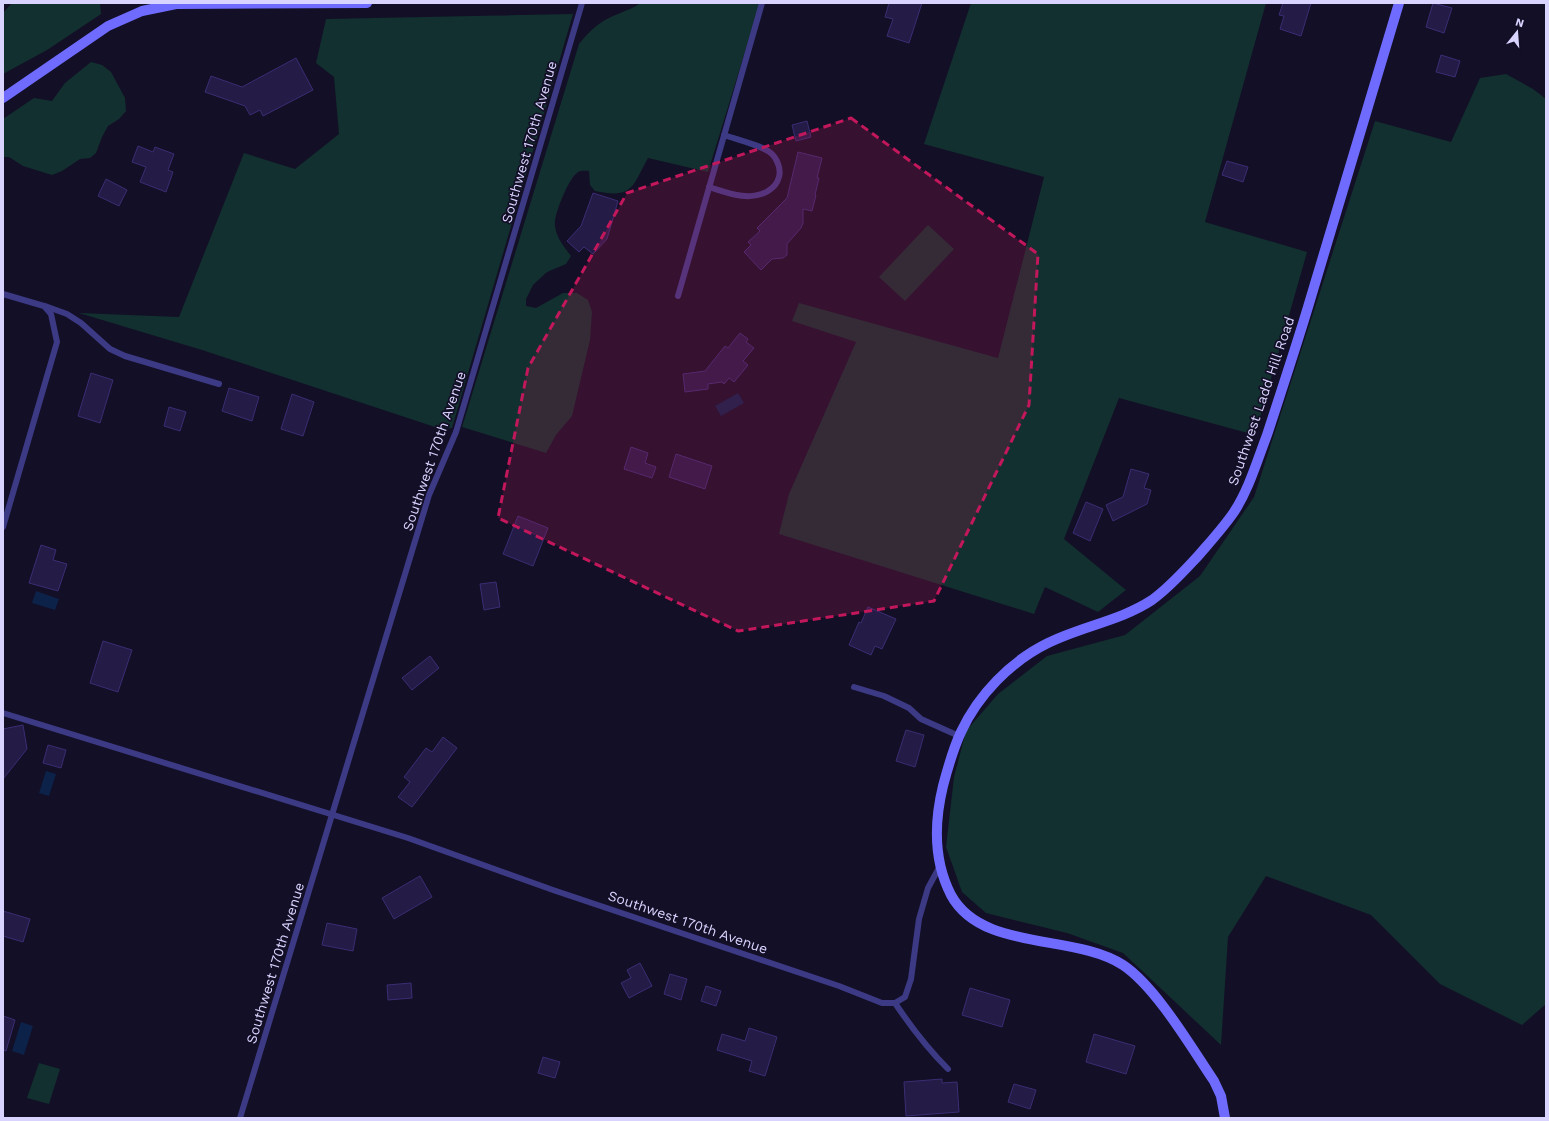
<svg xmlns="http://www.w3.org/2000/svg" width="1549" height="1121" font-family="'Work Sans',sans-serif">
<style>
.green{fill:#12302f}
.water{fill:#0c2248}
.building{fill:#241b47;stroke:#3b2d73}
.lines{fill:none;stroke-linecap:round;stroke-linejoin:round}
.lane{stroke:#3d3a85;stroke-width:6}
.secondary{stroke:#6f6bff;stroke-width:10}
.marked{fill:#c2185b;fill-opacity:0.2;stroke:#c2185b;stroke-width:3;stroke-dasharray:8 5;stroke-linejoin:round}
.labels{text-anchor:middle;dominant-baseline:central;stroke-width:3.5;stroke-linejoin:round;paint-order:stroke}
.street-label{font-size:14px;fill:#d9d4ff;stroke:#130f26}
</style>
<rect width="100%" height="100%" fill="#130f26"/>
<g class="green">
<path d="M12,3H100L101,14L47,50L3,74V13Z"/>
<path d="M640,3H760L708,172L648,158C632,187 633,199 595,191L590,185L589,171C585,171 580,170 577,173C569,178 553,216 555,226C556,237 564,247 571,256L566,264L547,272L533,285L526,299V306L536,308L563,293H577L588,300L592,312L590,340L572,416L556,435L546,453L462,427L579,44C590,30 601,20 618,14C626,10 633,9 640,3Z"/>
<path d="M971,3H1266L1205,222L1307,252L1255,435L1119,398L1064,539L1126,590L1098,612L1045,587L1034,614L779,534L789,494L856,342L792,321L799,303L998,358L1044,177L924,144Z"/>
<path d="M573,14L452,428L441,429L202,350L79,313L179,317L244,153L295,169L339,134L334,77L316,63L326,19Z"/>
<path d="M91,62L102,65L111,72L125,98L126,111L119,119L108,126L102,137L96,153L90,158L80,159L62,171L52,175L23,166L9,157H3V119L34,98L52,101L65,83Z"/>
<path d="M1506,74L1533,89L1546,99V1004L1522,1025L1440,984L1371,915L1266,876L1228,937L1221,1045L1123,953L1067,933L986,913L962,892L946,847L954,777L966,731L998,694L1047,656L1125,635L1200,576L1254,497L1375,121L1451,142L1480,78Z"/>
<path d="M928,225L954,249L905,301L879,277Z"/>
<path d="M39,1063L60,1069L49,1104L27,1098Z"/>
</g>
<g class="water">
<path d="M738,393L744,403L721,416L715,406Z"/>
<path d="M36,591L59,599L55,610L32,603Z"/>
<path d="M46,771L56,774L49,796L39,793Z"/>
<path d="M21,1022L33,1026L24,1055L12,1051Z"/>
</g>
<g class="building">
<path d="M889,3H922L909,43L887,36L893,19L885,17Z"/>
<path d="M1283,3H1311L1301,36L1280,29L1284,16L1279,15Z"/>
<path d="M1433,3L1452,8L1444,33L1426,27Z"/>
<path d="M1441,55L1460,61L1455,77L1436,72Z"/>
<path d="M296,58L313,90L263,116L260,110L250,115L245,106L205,92L211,76L242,87Z"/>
<path d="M807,121L811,137L796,141L792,125Z"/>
<path d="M138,146L153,152L155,147L174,154L168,170L173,172L166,192L140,182L146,167L132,162Z"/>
<path d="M798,152L822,158L817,178H819L815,195H816L812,211L803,209V223L801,228L787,244V255L783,258L772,259L761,270L744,252L751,245L748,242L760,231L757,228L787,198Z"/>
<path d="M1227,161L1248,167L1243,182L1222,175Z"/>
<path d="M106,179L127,190L119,206L98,196Z"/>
<path d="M593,193L618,201L607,239L593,254L584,247L579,252L567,241L581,226Z"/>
<path d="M740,333L748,339L746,342L754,348L743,361L748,365L734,382L729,378L724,384L722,382L708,384V389L685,392L683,374L705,371L725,346L728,348Z"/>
<path d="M91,373L113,380L100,423L78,416Z"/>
<path d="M229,388L259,397L252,421L222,411Z"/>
<path d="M292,394L314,402L303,436L281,429Z"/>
<path d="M169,407L186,412L180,431L164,426Z"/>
<path d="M631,447L648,453L645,463L656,467L652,478L624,469Z"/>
<path d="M676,454L712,466L705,489L669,477Z"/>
<path d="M1131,469L1149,474L1144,488L1151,490L1147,504L1113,521L1106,505L1123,497Z"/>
<path d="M1086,502L1103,509L1090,541L1073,533Z"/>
<path d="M518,516L548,528L533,566L503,554Z"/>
<path d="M41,545L56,550L53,560L67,564L58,591L29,583Z"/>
<path d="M496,582L500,607L484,610L480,584Z"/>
<path d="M868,607L896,619L882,649L875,646L871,655L849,645L859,622L861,623Z"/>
<path d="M103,641L132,650L118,692L90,683Z"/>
<path d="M430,656L439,668L412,690L402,678Z"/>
<path d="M23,725L27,749L3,779V729Z"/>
<path d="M906,730L924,735L915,767L896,761Z"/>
<path d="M443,737L457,748L412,807L398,797L410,782L404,777L426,748L432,752Z"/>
<path d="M48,745L66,750L61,768L43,763Z"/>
<path d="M420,876L432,897L394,919L382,898Z"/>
<path d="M3,911L30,919L23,942L3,936Z"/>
<path d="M327,923L357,929L353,951L322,945Z"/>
<path d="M640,963L652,986L629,998L621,983L631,978L627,970Z"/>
<path d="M670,974L687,979L681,1000L664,994Z"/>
<path d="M411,983L412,998L388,1000L387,985Z"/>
<path d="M706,986L721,991L716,1006L701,1001Z"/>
<path d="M970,988L1010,1000L1002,1027L962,1015Z"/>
<path d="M3,1016L15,1020L6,1051L3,1050Z"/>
<path d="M749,1028L777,1037L765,1076L749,1071L752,1061L717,1050L722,1034L745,1041Z"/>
<path d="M1094,1034L1135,1046L1126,1074L1086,1062Z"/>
<path d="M543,1057L560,1062L555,1078L538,1073Z"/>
<path d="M942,1079V1083L957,1082L959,1112L906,1116L904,1082Z"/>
<path d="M1014,1084L1036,1090L1030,1109L1008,1102Z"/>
</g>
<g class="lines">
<g class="lane">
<path d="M709,187C728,193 750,202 768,191C774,187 777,184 779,177C781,170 778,160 772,154C762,145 738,140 724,135"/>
<path d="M3,294L44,306L51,314L57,342L3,527"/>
<path d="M678,296L762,3"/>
<path d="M45,306L67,314L81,323L110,349L125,356L219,384"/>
<path d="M854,687L884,696L909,708L921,719L959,736"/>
<path d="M3,713L408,838L553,890L839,986L882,1003H895L905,997L911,979L919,919L928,888L940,866"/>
<path d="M895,1003C911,1027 928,1049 948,1069"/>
<path d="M240,1118L429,495L456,432L582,3"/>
</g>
<g class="secondary">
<path d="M3,98L108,26L142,11L176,4L367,3"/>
<path d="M1225,1118L1221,1096L1214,1081C1191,1047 1156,987 1123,965C1074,933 982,952 951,895C933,860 934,823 943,786C948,767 953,749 961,732C978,695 1011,661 1048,643C1082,626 1120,621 1152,600C1169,588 1184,571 1198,556C1210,542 1223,528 1234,512C1249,489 1257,461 1267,435C1281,392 1295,350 1308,307C1339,206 1368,104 1399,3"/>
</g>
</g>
<path class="marked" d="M851,118L1038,254L1029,405L934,601L738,631L498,518L528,368L627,193Z"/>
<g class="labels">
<g class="street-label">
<text transform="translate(529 142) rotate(-74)">Southwest 170th Avenue</text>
<text transform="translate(1261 401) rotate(-71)">Southwest Ladd Hill Road</text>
<text transform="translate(434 451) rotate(-71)">Southwest 170th Avenue</text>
<text transform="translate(688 922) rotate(19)">Southwest 170th Avenue</text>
<text transform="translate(275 963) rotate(-73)">Southwest 170th Avenue</text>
</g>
</g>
<rect width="1549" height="1121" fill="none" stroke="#d9d4ff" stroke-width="8"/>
<g transform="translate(1517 32) rotate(17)" stroke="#130f26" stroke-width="3" paint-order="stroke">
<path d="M0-3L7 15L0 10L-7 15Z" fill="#d9d4ff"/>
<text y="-6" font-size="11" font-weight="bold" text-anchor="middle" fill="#d9d4ff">N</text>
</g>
</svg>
